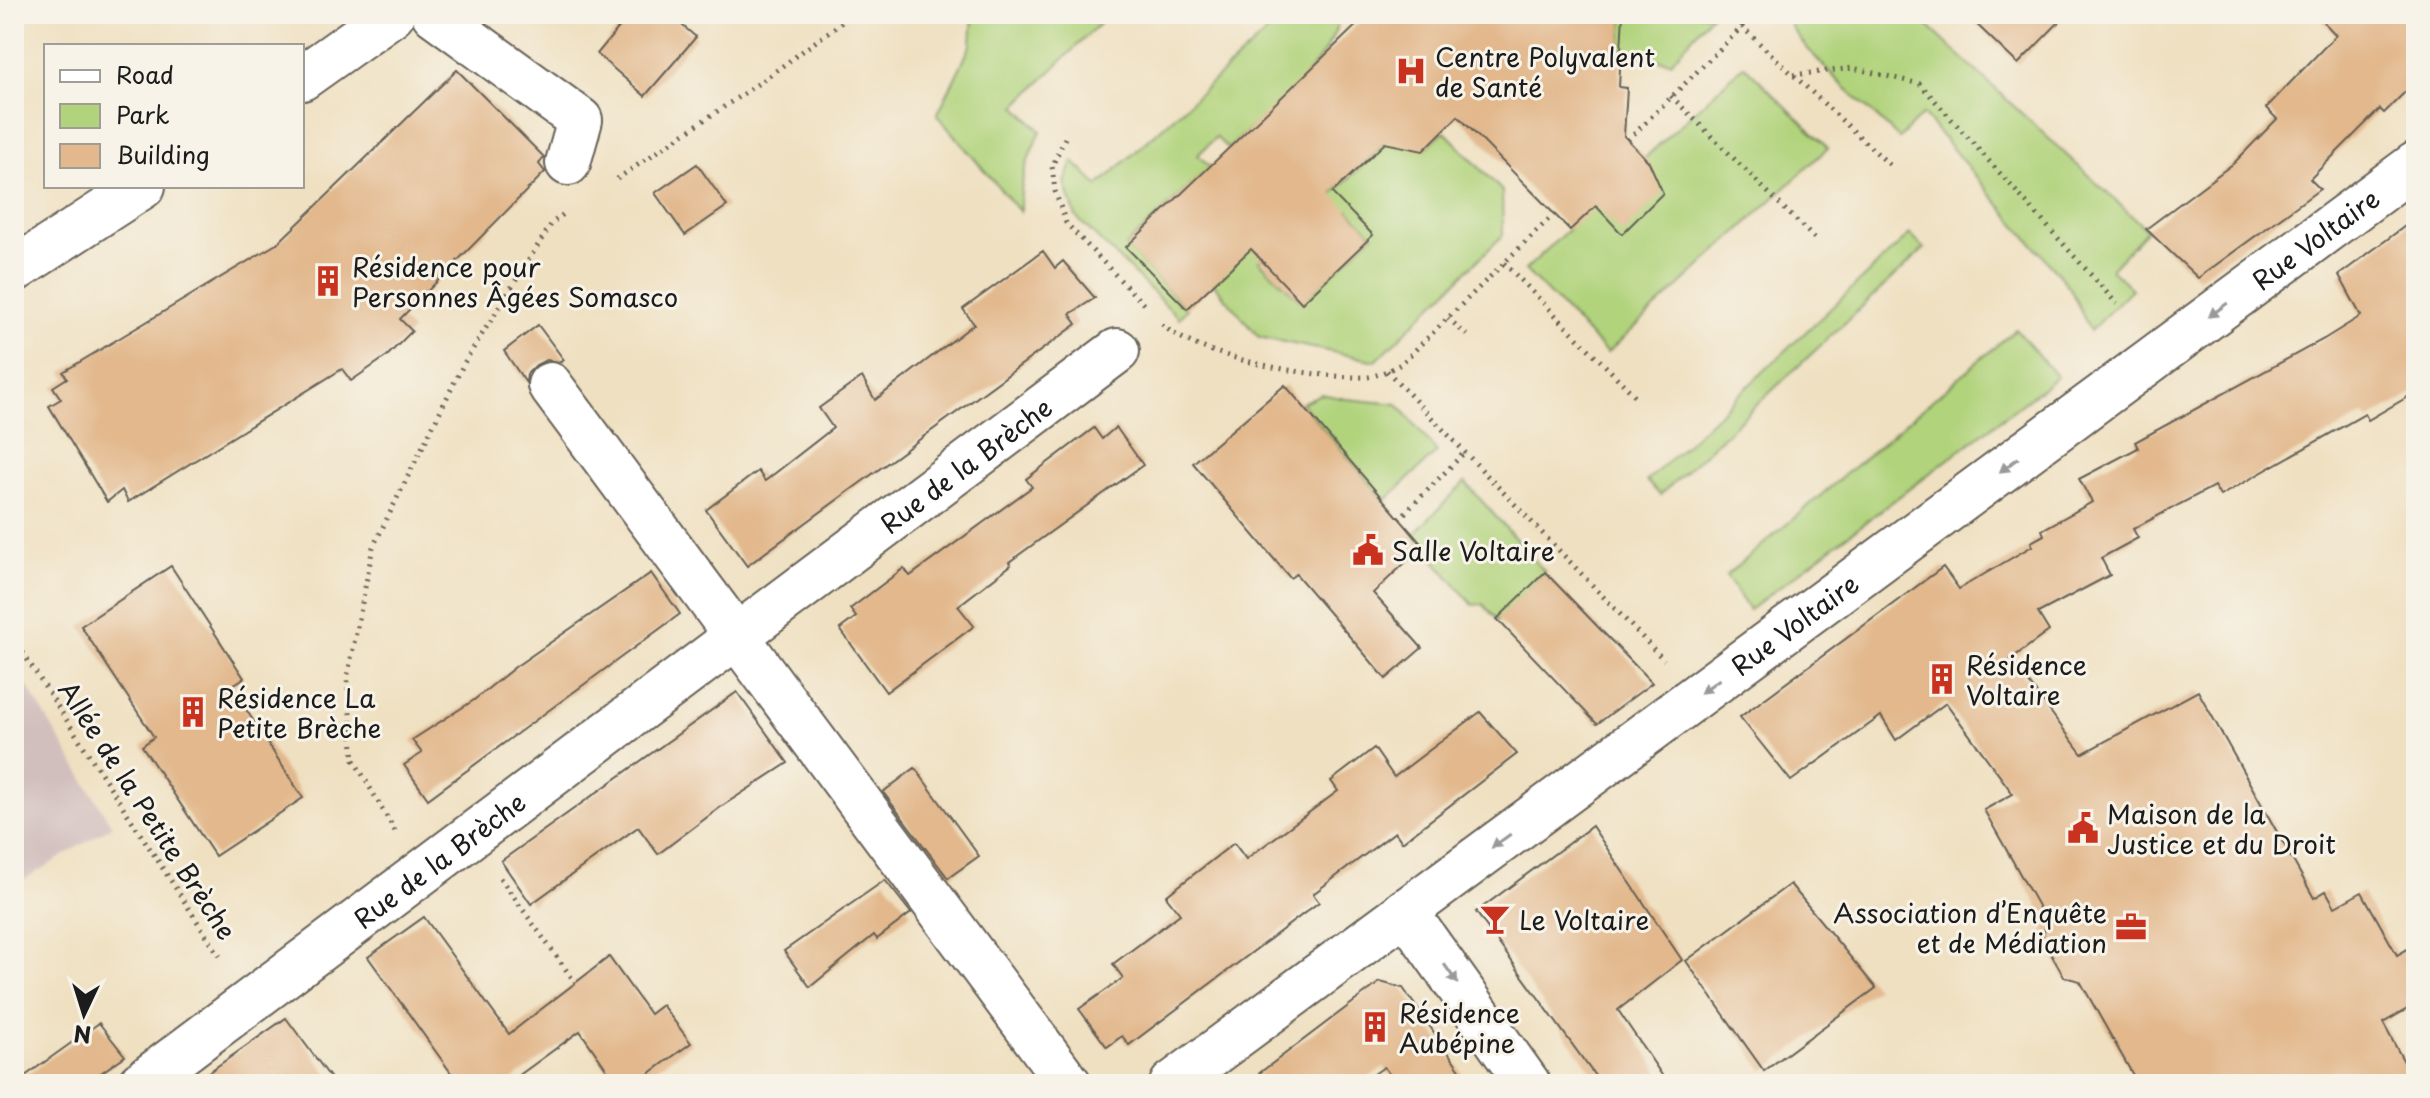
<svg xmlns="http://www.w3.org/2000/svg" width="2430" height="1098" font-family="'Playpen Sans',sans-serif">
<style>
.industrial{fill:#d1bfbe}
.green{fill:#b1d37b;stroke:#66784c;stroke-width:2}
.building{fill:#e2b88c}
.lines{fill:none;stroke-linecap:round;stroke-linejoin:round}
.minor-casing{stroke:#666156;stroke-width:48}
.path{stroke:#666156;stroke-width:5;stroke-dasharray:2 6;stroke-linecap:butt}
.minor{stroke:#fff;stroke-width:44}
.oneway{fill:#999}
.labels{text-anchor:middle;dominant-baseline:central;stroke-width:6;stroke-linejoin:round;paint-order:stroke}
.poi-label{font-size:26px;fill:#1c1c1c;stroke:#f7f3e8;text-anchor:start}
.street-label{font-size:26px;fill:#1c1c1c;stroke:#f7f3e8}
</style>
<rect width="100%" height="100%" fill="#f7f3e8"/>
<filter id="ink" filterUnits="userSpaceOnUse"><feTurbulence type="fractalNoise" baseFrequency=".0125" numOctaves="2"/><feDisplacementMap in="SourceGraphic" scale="16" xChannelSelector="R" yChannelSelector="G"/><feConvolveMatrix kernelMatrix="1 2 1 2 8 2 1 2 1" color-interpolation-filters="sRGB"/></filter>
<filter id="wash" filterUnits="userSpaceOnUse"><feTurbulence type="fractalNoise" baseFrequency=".006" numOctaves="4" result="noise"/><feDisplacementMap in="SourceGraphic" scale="32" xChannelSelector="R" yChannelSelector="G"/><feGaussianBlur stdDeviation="1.8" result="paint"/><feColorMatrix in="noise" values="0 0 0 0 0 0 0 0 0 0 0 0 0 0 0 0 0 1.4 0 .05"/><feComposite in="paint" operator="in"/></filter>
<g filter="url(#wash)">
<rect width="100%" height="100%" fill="#efe0c1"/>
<path class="industrial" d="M14,664L112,826L14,886Z"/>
<g class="green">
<path d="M973,14H1109L1016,106L1041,131C1026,160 1020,180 1020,212L937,115L971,45Z"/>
<path d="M1287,14H1339C1338,58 1260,118 1228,149L1216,137L1198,155L1210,167L1126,246L1187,309L1179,318L1076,217L1065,183L1073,161L1098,186Z"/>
<path d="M1623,14H1712L1671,62L1621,54Z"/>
<path d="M1789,14H1915L2147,230L2111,269L2132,289L2090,331L2070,288L1923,114L1899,138L1836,79L1806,47L1791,27Z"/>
<path d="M1744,65L1828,148L1607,353L1525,270Z"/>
<path d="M1402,127L1426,148L1444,131L1502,191L1503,235L1376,361L1259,337L1206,275L1265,218L1284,239L1259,261L1302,302L1373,235L1349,210L1337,220L1322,204Z"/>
<path d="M1910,234L1924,249L1660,495L1647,481Z"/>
<path d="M2016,329L2057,377L1749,610L1726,576Z"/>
<path d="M1321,394L1346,399L1398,404L1437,452L1385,501L1301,403Z"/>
<path d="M1465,482L1545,572L1498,621L1483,604L1473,605L1413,535Z"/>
</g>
<g id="blocks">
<g class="building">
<path d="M630,14H669L696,37L645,96L597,54Z"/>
<path d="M1368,14H1623L1619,87L1627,88L1624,136L1649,162L1663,193L1622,234L1596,206L1570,230L1458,116L1423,151L1385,143L1332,193L1373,235L1302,303L1251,249L1187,309L1126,247Z"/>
<path d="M1966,14H2067L2018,64Z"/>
<path d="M2316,14H2416V81L2384,113L2380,109L2310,179L2320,189L2198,278L2146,229L2234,163L2277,119L2266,108L2336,35Z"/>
<path d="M457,70L544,157L539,164L545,172L400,319L412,331L387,356L351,381L342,369L128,502L122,490L107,502L49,406L61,399L53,387L67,378L63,372L278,243Z"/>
<path d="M697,164L727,206L685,235L655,193Z"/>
<path d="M2416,218V392L2368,420L2365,414L2220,496L2214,486L2133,529L2138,538L2101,558L2110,575L2038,613L2049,631L2011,659L2082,754L2198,691L2314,898L2326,891L2335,907L2362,892L2397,955L2416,944V1004L2383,1023L2416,1084H2138L2080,981L2064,977L2042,938L2047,922L1984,810L2013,794L1946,703L1896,740L1881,716L1791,781L1740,717L1943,567L1959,589L2032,546L2031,542L2044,535L2042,530L2092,502L2079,479L2138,448L2135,442L2324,339L2361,316L2339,275Z"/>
<path d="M1043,251L1055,268L1063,261L1095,298L1070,314L1077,324L747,566L706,510L758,471L765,481L833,428L819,408L862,377L875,400L974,324L963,309Z"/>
<path d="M538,325L564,360L561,362L546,360L536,365L527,374L526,383L504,351Z"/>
<path d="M1285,385L1423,546L1373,593L1422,648L1386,679L1296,574L1290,578L1193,463Z"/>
<path d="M1116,427L1143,465L1009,562L1011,565L958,606L974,626L886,692L840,629L856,617L850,609L904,568L910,576L1032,487L1026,479L1094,428L1102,439Z"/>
<path d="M171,566L244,678L231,686L303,798L215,856L142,746L154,737L81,626Z"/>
<path d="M1545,572L1652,683L1597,724L1497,619Z"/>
<path d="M651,573L680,614L428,799L404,765L422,753L412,740L474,700L515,667Z"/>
<path d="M737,692L788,763L722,806L658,854L638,827L531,904L501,861Z"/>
<path d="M1480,712L1517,754L1402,842L1395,832L1313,894L1319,902L1129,1045L1122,1036L1107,1047L1079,1009L1123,978L1113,964L1180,914L1166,896L1234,843L1246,859L1338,791L1331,781L1374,748L1394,777Z"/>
<path d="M915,768L979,856L948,878L883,792Z"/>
<path d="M1592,826L1682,960L1618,1010L1668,1084H1601L1476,912Z"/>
<path d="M885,880L911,913L877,939L874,935L810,987L784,951Z"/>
<path d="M1790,884L1876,988L1764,1071L1686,961Z"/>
<path d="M424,917L509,1034L609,957L650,1014L662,1005L691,1043L635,1084H617L580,1031L507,1084H459L368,957Z"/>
<path d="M1380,982L1403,988L1470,1084H1397L1384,1067L1360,1084H1245Z"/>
<path d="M286,1018L335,1084H192Z"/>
<path d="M99,1023L125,1056L85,1084H14Z"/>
</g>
</g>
</g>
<g filter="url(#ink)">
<use href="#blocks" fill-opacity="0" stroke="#666156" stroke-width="2"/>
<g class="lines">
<defs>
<g id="minor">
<path d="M434,14L580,120L568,163"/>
<path d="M302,78L392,14"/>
<path d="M14,270L143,186"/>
<path d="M550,385L1069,1084"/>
<path d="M1405,911L1528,1084"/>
<path id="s1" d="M140,1084L1117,351"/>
<path id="s2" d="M1172,1084L2416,164"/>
</g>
</defs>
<use href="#minor" class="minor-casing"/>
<g class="path">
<path d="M1742,27L1745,14"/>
<path d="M1793,75L1853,68L1920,84L2117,304"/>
<path d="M1671,96L1815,239"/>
<path d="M1065,138L1052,166L1055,191L1066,223L1147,308"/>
<path d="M1628,140L1742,27L1893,168"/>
<path d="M617,179L765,79L853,14"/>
<path d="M1504,263L1637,398"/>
<path d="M1448,318L1470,338"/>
<path d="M1162,324C1195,358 1319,379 1367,377C1378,376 1391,369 1401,364L1554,214"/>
<path d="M1387,371L1664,660"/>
<path d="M1399,519L1464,453"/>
<path d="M14,639L223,961"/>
<path d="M395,831L354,760L347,679L373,547L464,363L552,223L565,213"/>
<path d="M500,878L572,978"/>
</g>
<use href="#minor" class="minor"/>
</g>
<defs><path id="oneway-solid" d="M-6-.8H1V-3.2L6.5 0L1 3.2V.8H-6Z" transform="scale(2)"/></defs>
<g class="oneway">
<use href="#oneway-solid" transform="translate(2218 310) rotate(144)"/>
<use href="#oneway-solid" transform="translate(2009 465) rotate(143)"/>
<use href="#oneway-solid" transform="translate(1710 686) rotate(144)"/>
<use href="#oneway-solid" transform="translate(1501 841) rotate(144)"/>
<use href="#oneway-solid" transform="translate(1451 974) rotate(55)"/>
</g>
</g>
<defs>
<symbol id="hospital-bare" viewBox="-9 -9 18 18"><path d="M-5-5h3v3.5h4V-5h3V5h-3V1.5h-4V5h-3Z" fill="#c8321e" stroke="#f7f3e8" stroke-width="2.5" paint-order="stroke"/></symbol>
<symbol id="building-bare" viewBox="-9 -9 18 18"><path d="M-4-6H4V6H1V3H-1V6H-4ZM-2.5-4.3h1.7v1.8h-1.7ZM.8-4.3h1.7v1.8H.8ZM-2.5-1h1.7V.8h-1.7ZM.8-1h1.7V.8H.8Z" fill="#c8321e" stroke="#f7f3e8" stroke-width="2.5" paint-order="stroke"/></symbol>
<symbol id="civic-bare" viewBox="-9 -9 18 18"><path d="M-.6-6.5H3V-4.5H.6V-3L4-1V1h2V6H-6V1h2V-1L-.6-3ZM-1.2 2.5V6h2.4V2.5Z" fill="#c8321e" stroke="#f7f3e8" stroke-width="2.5" paint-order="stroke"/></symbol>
<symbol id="bar-bare" viewBox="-9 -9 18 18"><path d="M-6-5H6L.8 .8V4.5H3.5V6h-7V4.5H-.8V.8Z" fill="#c8321e" stroke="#f7f3e8" stroke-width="2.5" paint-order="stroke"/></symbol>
<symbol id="office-bare" viewBox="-9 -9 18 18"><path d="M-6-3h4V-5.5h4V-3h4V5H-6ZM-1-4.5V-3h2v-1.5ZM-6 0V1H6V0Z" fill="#c8321e" stroke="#f7f3e8" stroke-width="2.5" paint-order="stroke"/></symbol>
</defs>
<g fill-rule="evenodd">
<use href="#hospital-bare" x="1389" y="49" width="44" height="44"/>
<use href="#building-bare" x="306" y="259" width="44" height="44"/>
<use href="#civic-bare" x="1346" y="528" width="44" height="44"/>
<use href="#building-bare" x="1920" y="657" width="44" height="44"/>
<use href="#building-bare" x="171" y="690" width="44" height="44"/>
<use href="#civic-bare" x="2061" y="806" width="44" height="44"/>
<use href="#bar-bare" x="1473" y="897" width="44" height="44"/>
<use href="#office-bare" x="2109" y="905" width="44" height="44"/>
<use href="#building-bare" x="1353" y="1005" width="44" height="44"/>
</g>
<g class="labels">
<g class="poi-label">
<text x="1435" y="56">Centre Polyvalent<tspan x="1435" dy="30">de Santé</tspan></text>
<text x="352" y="266">Résidence pour<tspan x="352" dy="30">Personnes Âgées Somasco</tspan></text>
<text x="1392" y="550">Salle Voltaire</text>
<text x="1966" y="664">Résidence<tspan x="1966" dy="30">Voltaire</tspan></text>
<text x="217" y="697">Résidence La<tspan x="217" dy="30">Petite Brèche</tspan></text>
<text x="2107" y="813">Maison de la<tspan x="2107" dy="30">Justice et du Droit</tspan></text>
<text x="2107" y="912" text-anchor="end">Association d’Enquête<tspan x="2107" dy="30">et de Médiation</tspan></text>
<text x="1519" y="919">Le Voltaire</text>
<text x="1399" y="1012">Résidence<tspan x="1399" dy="30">Aubépine</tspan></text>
</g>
<g class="street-label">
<text stroke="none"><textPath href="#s2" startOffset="1422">Rue Voltaire</textPath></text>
<text stroke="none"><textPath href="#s1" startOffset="1032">Rue de la Brèche</textPath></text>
<text stroke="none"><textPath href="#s2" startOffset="774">Rue Voltaire</textPath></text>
<text transform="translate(148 810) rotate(57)">Allée de la Petite Brèche</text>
<text stroke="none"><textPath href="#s1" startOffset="374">Rue de la Brèche</textPath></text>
</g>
</g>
<rect width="2430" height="1098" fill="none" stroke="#f7f3e8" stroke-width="48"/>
<rect x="44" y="44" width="260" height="144" fill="#f7f3e8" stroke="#9f9d96" stroke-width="2"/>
<rect x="60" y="70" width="40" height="12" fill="#ffffff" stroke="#9f9d96" stroke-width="2"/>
<text x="116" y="84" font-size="24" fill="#1c1c1c">Road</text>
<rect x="60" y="104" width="40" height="24" fill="#b1d37b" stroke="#9f9d96" stroke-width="2"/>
<text x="116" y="124" font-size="24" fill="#1c1c1c">Park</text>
<rect x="60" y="144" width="40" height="24" fill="#e2b88c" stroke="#9f9d96" stroke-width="2"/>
<text x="116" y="164" font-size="24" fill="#1c1c1c">Building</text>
<g transform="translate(84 1014) rotate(184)" stroke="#f7f3e8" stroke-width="6" paint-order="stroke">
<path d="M0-6L14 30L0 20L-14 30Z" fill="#1c1c1c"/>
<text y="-12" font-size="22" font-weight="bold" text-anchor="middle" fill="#1c1c1c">N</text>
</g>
</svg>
